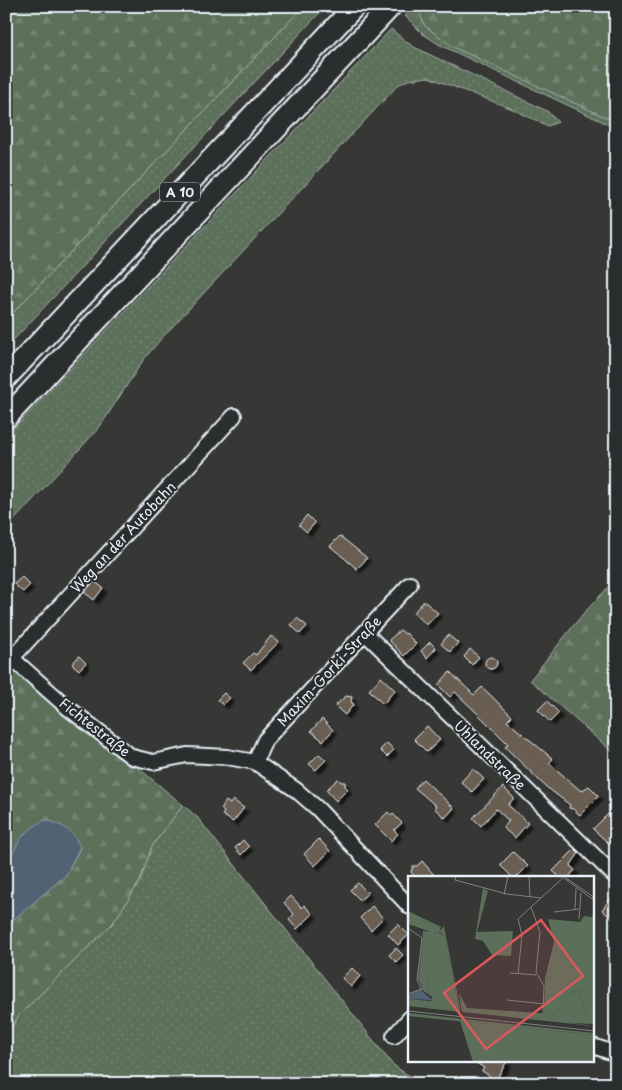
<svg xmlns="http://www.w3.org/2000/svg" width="622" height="1090" font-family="'Playpen Sans',sans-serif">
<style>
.grass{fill:url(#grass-dots);stroke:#a2b0a9}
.forest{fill:url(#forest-firs);stroke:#a2b0a9}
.water{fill:#516373;stroke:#8d9ca8}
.building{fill:#6a5d51;stroke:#e8f1f8;filter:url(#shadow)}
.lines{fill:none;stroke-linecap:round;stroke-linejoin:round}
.minor-casing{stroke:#e8f1f8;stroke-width:18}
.highway-casing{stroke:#e8f1f8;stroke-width:24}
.minor{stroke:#2a2d2e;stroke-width:14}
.highway{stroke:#2a2d2e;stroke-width:20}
.labels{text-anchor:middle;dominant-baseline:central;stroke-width:4;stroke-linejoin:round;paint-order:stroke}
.shield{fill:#2a2d2e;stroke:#afb6bb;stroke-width:1}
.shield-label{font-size:12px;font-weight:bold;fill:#e8f1f8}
.street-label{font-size:14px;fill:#e8f1f8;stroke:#2a2d2e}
.inset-road{fill:none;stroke:#7e8183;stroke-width:1}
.view{fill:#da5a5c;fill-opacity:0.15;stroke:#da5a5c;stroke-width:2.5}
.inset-edge{fill:none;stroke:#e8f1f8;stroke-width:2.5}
</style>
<defs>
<pattern id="grass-dots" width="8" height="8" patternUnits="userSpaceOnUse" patternTransform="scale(1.25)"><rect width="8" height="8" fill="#5b6f5a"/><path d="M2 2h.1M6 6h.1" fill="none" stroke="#738472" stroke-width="1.8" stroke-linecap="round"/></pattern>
<pattern id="forest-firs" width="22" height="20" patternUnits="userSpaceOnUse" patternTransform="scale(1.25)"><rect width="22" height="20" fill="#5b6f5a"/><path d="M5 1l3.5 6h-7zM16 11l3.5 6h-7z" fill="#738472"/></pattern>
<filter id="shadow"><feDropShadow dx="4" dy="4" stdDeviation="1" flood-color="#0009"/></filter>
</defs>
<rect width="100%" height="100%" fill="#373735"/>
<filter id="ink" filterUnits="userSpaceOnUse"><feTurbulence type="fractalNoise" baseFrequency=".02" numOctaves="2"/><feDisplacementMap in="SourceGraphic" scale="10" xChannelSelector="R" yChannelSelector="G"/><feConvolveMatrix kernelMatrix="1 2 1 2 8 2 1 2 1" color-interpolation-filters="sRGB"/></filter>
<g filter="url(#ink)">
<g class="grass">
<path d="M304,6H326L6,348V320Z"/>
<path d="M414,6H428L421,15L552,91L616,122V128L440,45L423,34L405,16Z"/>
<path d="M391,29L412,46L547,111L558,122L548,126L510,108L428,77L408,80L398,85L160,340L144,359L99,428L6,529V437Z"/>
<path d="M183,805L197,817L392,1064L406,1074L432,1084H6V1037L19,1015L113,923L140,881L152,846Z"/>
</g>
<g class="forest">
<path d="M6,6H304L6,320Z"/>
<path d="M428,6H616V122L455,48L425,26L420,15Z"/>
<path d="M616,579V755L530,680L582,615Z"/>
<path d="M6,658L183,805L152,846L140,881L113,923L19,1015L6,1037V926L66,875L80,848L11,857L6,878Z"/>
</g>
<path class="water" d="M46,820C63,825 73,830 80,847L66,875L6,926C6,888 2,837 46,820Z"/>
<g class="building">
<path d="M307,515L315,523L307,532L299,525Z"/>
<path d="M340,536L367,558L357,569L330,546Z"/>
<path d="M22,577L30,585L23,592L14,584Z"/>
<path d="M94,581L103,588L94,600L84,592Z"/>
<path d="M424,601L438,613L427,625L413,613Z"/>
<path d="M297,618L307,626L300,634L291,625Z"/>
<path d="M400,630L405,634L406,633L416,644L404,656L389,640Z"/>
<path d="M448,635L458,643L450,652L441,644Z"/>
<path d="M271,636L279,642L251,670L243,663L253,653L256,655Z"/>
<path d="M430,642L436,648L427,658L421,651Z"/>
<path d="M470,649L479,657L472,665L464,657Z"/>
<path d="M79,656L86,663L79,670L72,664Z"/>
<circle cx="491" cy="663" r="6"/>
<path d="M450,672L474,695L482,687L512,716L507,721L553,759L549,763L581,791L589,786L599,796L580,815L573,809L569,808L570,805L545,786L505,747L508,744L477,713L455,692L450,697L438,685Z"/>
<path d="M381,677L395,690L383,704L369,690Z"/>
<path d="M224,693L230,698L223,705L217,700Z"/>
<path d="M346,696L352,697L351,702L354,704L345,715L335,706Z"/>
<path d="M547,701L559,713L550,722L538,710Z"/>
<path d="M322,719L333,730L323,741L311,731Z"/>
<path d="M427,726L440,740L427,752L414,739Z"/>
<path d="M387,743L394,750L387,757L380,750Z"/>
<path d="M319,754L326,760L316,770L309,764Z"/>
<path d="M473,769L484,779L472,792L461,782Z"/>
<path d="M338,779L341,782H345V786L348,789L336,801L326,790Z"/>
<path d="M423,779L454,808L445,818L434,808L436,806L415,788Z"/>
<path d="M503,787L514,798L508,805L528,823L515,838L503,828L509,821L496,809L481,826L473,818Z"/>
<path d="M233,800L244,808L233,822L222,815L224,812L221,809L226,801L230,804Z"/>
<path d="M388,812L391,816L393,814L402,823L394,830L398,834L391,841L375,825Z"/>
<path d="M608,814L616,821V850L593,829Z"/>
<path d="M319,839L330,851L315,866L304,854Z"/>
<path d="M243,840L249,847L241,855L235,848Z"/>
<path d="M575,849L579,853L570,866L575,870L568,878H560L553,871Z"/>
<path d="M513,852L528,866L516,878H513L500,865Z"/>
<path d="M422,861L437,878H416L411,872L413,866H417Z"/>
<path d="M358,883L368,893L360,900L350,890Z"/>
<path d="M291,896L302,908L304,905L313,914L297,929L289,920L294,914L284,903Z"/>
<path d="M610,899L616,903V922L602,910Z"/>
<path d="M372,906L383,918L371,930L360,918Z"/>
<path d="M398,924L409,935L398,945L388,934Z"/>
<path d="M396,948L403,955L396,962L389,955Z"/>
<path d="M352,968L360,976L351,987L342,978Z"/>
<path d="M473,1061H507L496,1080L482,1071L484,1068Z"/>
</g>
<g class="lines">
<defs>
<g id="minor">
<path d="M365,633L616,877"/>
<path d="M6,653L68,708L132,757L153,762L187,755L227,757L255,762L296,790L318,809L410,907"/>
<path d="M12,658L234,416"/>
<path d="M255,762L265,740L410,584"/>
<path d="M394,1036L410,1018"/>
<path d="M593,1046L616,1054"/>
</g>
<g id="highway">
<path d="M6,378L355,6"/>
<path d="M6,418L391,6"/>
</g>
</defs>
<use href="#minor" class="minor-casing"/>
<use href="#highway" class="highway-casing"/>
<use href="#minor" class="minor"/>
<use href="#highway" class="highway"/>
</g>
</g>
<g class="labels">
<rect class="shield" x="160" y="182.5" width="40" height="19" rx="4"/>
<g class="shield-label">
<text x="180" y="192">A 10</text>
</g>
<g class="street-label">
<text transform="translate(123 537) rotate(-47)">Weg an der Autobahn</text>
<text transform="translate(329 671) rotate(-47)">Maxim-Gorki-Straße</text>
<text transform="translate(95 727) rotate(38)">Fichtestraße</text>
<text transform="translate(490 755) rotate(44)">Uhlandstraße</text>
</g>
</g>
<g transform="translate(408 876)">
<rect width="186" height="186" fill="#373735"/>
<path d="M185,38L186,108L177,101L137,102L146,66L140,43L172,46L176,40L184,41ZM36,50L52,131V136L0,130V123L23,125L24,121L14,114L0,119L14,112L10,103L15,55L26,56L29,60L15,61L11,101L21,98L19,116L39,130H13L51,133L38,61L31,56ZM171,113L178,135L163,142L165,147L186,150L54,136L51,117L59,132L146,138L152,133L154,122ZM0,137L186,157V159L0,140Z" fill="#5b6f5a"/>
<path d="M75,12L80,15L69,56L105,55L103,80L84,79L75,65L67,63ZM0,35L33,51L31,57L38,61L51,134L13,130H38L19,116L21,99L11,101L15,60L29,58L0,48ZM152,101H177L186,108V148L165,147L162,142L178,135L171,113L154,122V131L146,138H136L137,102ZM52,145L186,159V186H65Z" fill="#5b6f5a"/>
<path d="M13,114L24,124L0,123V119Z" fill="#516373"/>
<path class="inset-road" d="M48,0L47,4L99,18L133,22M121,0L122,21M156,2L187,25M158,2L187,22M96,19L100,0M123,31L132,56L128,96L136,110L135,137M167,33L168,12M146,36L171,33M171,43L173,17M0,52L14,62L9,104L13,113L0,118M102,97L128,99M110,98L114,59L110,43L157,0M99,124L136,128M0,135L187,155"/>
<path class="view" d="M133,44L175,100L78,173L36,117Z"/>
<rect width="186" height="186" class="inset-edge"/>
</g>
<rect width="622" height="1090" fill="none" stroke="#2a2d2e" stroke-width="25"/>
<rect x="12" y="12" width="597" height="1065" fill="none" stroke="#e8f1f8" stroke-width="2" filter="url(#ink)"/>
</svg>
